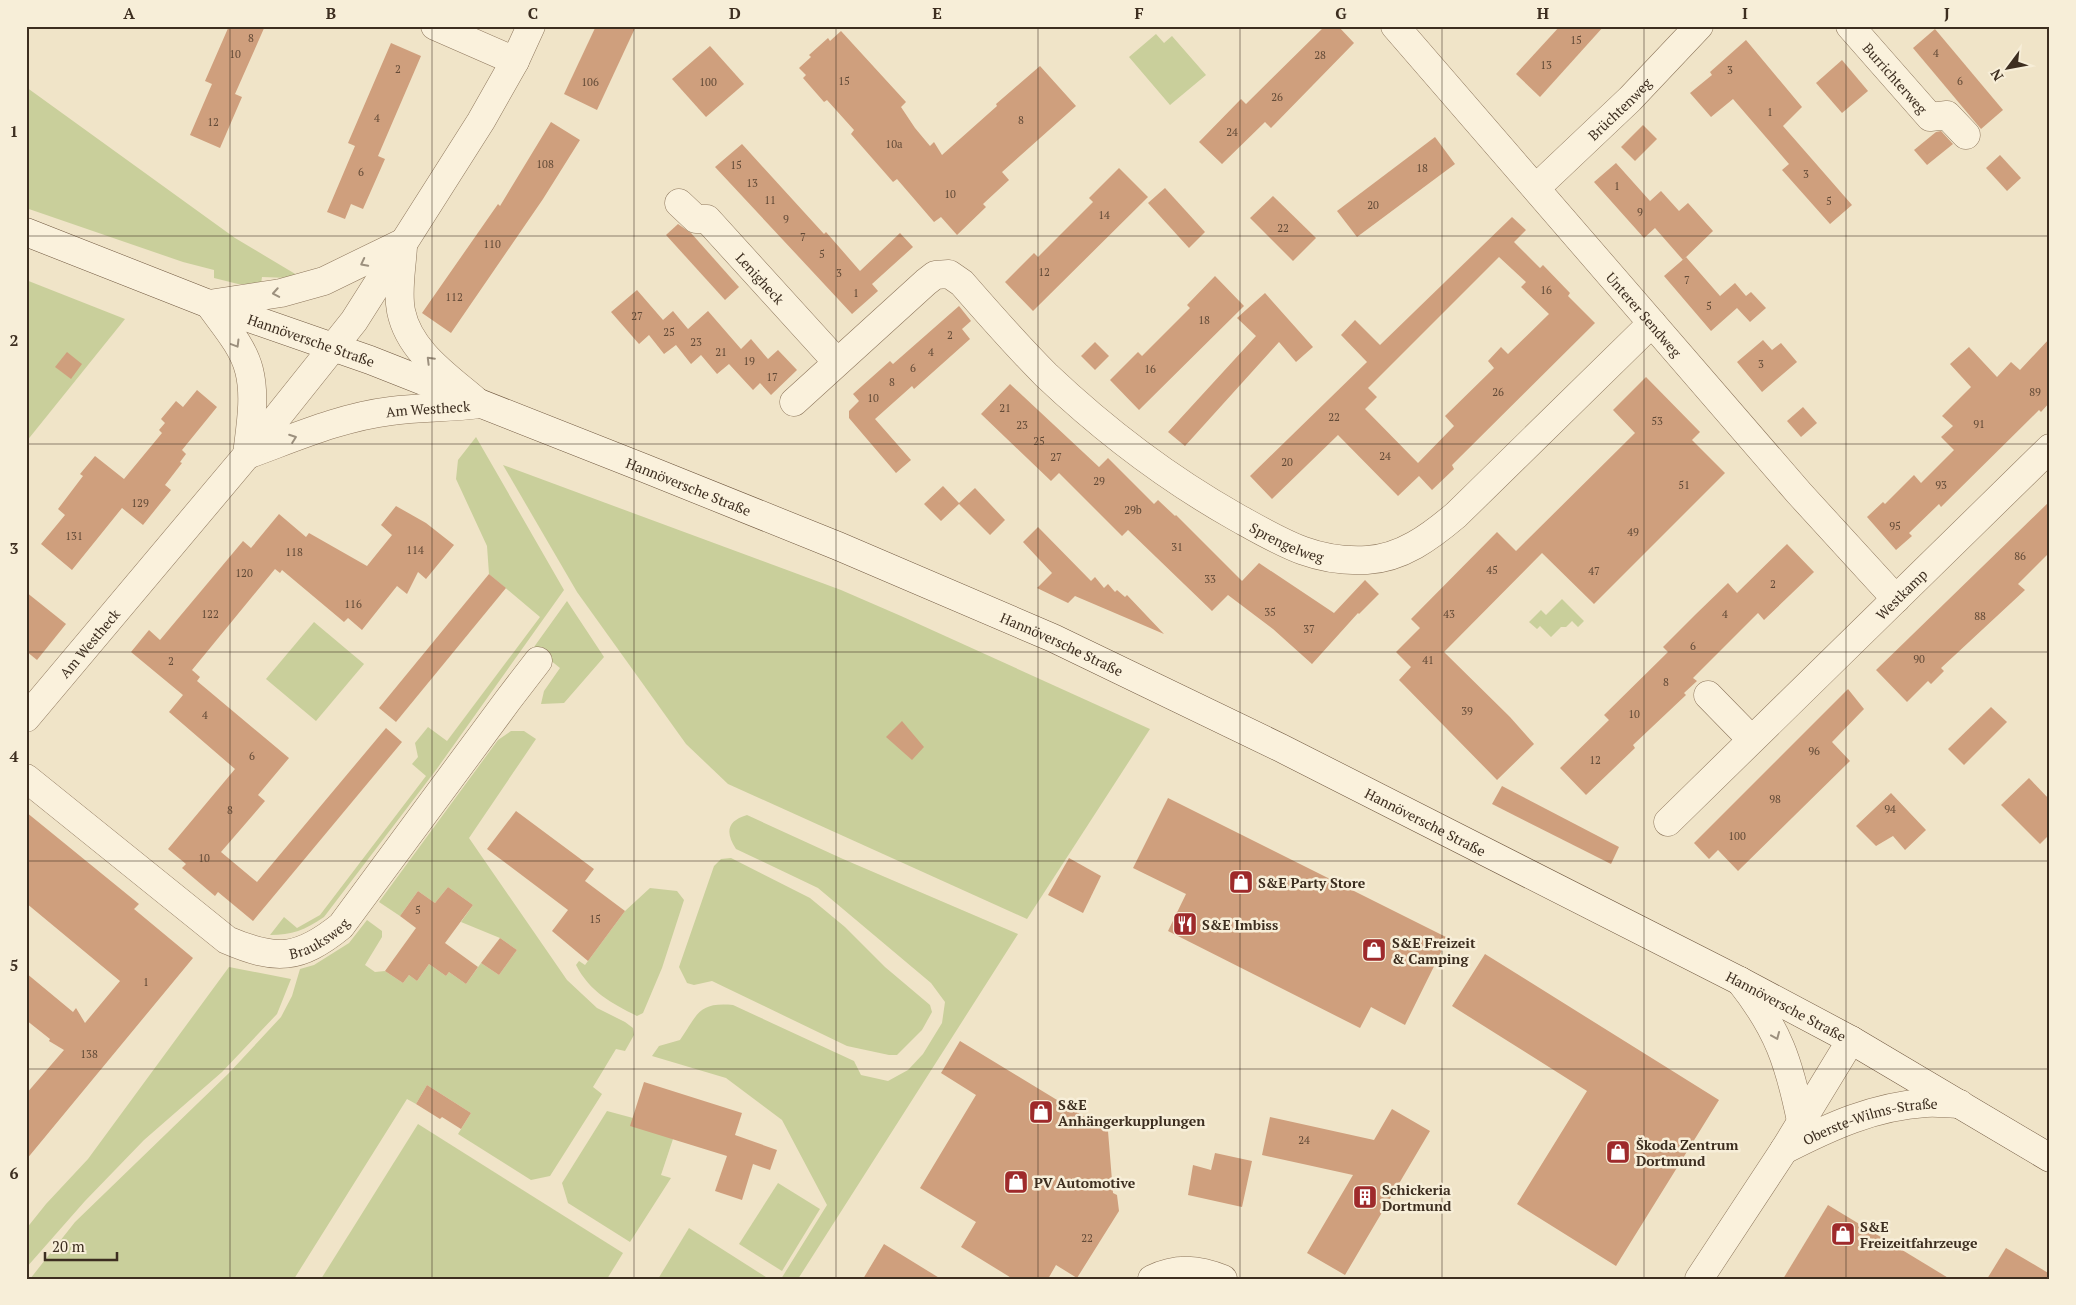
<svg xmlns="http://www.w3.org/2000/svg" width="2076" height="1305" font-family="'PT Serif',serif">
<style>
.green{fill:#c9cf9b}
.building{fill:#cf9f7d;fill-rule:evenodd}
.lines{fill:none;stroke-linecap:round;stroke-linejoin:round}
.street-casing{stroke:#8d765c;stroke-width:29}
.secondary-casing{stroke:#6f573f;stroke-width:29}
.street{stroke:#faf1dc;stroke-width:28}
.secondary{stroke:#faf1dc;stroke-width:28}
.oneway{stroke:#9c907e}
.grid{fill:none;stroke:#3d2e20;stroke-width:1;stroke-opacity:0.55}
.labels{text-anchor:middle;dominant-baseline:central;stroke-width:5;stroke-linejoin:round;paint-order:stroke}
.number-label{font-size:11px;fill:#624a37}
.street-label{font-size:14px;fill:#3d2e20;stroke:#f7eed8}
.poi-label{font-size:14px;font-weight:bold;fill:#3d2e20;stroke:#f7eed8;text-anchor:start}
.neatline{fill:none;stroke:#3d2e20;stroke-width:2}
.grid-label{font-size:16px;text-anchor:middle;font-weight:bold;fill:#3d2e20}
</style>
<rect width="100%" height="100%" fill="#f0e4c8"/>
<g class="green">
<path d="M1156,34L1164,43L1172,36L1206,75L1170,105L1129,57Z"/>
<path d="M26,87L235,238L297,275L290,278L262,277L261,284H238L214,278V270L183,262L26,208Z"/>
<path d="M26,280L125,319L26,442Z"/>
<path d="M476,437L564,590L436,770L324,917C305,930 292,935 270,935L284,917L297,928L320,915L426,776L412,764L418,757L415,743L428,727L447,741L540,617L489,574L487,546L456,479L458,460Z"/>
<path d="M503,465L841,590L901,616L1150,729L1027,919L728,784L686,744L577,592Z"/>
<path d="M1562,599L1584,621L1578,627L1572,621L1566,627H1561L1551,637L1540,626L1537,629L1529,622L1541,610L1546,615Z"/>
<path d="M567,601L604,657L564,703L541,704L544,691L560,668L534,647Z"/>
<path d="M314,622L364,664L316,721L266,679Z"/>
<path d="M511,731H524L536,739L469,838L567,980L597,1008L625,1022L633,1028L634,1035L625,1051L616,1049L593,1087L602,1094L550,1176L531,1180L458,1134L471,1113L427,1085L416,1104L407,1099L294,1279H30L75,1222L228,1074L281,1017L292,996L300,969L314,965L349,943L367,920L382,931V937L365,965L375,972L385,971L403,983L409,975L417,981L429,964L446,976L449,972L466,984L481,963L499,975L517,950L500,938L461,922L473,905L448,887L435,903L418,891L400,916L379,902L498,740Z"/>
<path d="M747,815L843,859L1018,934L798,1279H781L827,1205L782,1120L726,1078L652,1056L659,1046L680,1040C698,1014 698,1002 733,1005L854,1061L861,1075L888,1081L908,1070L923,1054L942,1023L945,1002L931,983L818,888L736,849C725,832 727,821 747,815Z"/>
<path d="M731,858L810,898L845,927L885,967L930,1005L932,1012L922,1030L897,1055H889L847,1046L712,981L694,985L687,983L679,967L714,866L721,859Z"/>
<path d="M650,888L677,891L684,900L662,968L643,1013L637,1016C611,1003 590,992 576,965L579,961L585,965L625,911Z"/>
<path d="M229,967L291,979L277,1014L222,1072L144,1140L85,1201L26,1268V1229L46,1204L88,1159Z"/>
<path d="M607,1111L633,1118L673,1139L661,1175L671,1178L630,1242L568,1203L562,1183Z"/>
<path d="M418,1124L623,1253L607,1279H321Z"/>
<path d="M778,1183L820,1209L782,1271L739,1244Z"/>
<path d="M689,1228L769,1279H658Z"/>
</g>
<g class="building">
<path d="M229,26H265L235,94L242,97L220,148L190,135L212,84L205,81Z"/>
<path d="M596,26H636L597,110L564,94Z"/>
<path d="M1325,26H1338L1354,43L1271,128L1265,122L1222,164L1199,142L1241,99L1246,104Z"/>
<path d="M1560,26H1604L1540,97L1516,74Z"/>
<path d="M1935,29L2003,110L1981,129L1913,48Z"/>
<path d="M841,31L906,102L901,107L915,128L930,146L934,142L942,155L997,106L996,104L1040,66L1076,106L1002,172L1009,180L983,204L986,207L957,235L941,217L934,222L897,179L893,182L851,134L854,130L827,100L824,102L803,78L806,75L799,68L811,57L809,55L828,38L830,41Z"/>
<path d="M1746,40L1802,107L1783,126L1852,205L1830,224L1782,170L1789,164L1733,99L1711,117L1690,93L1712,75L1710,72Z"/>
<path d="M391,43L421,56L378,156L385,159L363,209L351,204L345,219L327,212L355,146L348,143Z"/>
<path d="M710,46L744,84L706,117L672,79Z"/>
<path d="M1842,60L1868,91L1842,113L1816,83Z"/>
<path d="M551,122L580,140L543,199L451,333L422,313L498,204L500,206Z"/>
<path d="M1643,125L1657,139L1635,161L1621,147Z"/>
<path d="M1941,131L1953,144L1927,165L1914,150L1936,132Z"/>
<path d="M1435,137L1455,164L1357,237L1337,211Z"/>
<path d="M742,144L824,234L826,232L860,271L900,233L913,247L872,284L878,291L852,314L715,167Z"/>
<path d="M2000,155L2021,178L2007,191L1986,168Z"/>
<path d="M1616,163L1650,201L1661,191L1679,211L1688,203L1713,231L1683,260L1655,228L1644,238L1594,182Z"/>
<path d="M1119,168L1148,197L1033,311L1005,282L1034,253L1038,257L1093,202L1089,198Z"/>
<path d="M1165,188L1205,232L1189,248L1148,203Z"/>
<path d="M1273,196L1316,238L1293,261L1250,218Z"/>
<path d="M1512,217L1526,230L1514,242L1540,268L1543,265L1570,293L1568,296L1595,323L1452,465L1454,469L1432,490L1419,476L1398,496L1338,435L1272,499L1250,476L1367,362L1341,335L1355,320L1380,345ZM1499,257L1526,282L1521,287L1549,314L1508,354L1501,347L1488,361L1494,368L1445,416L1454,426L1418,463L1365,409L1377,397L1368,388Z"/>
<path d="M678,224L691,233L739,287L725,300L666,235Z"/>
<path d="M1686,257L1720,296L1735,283L1746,296L1751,292L1766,308L1750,322L1737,308L1711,331L1664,276Z"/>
<path d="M1215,276L1244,306L1139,410L1110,380L1138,352L1142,356L1190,308L1187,305Z"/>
<path d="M637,290L663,320L673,311L688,329L708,311L741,349L751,339L768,359L778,350L797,370L771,395L760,383L753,390L729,364L717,374L701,355L691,364L676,345L664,354L649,335L639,344L611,312Z"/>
<path d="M1265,293L1313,347L1296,362L1279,342L1185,446L1168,432L1256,336L1237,318Z"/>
<path d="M959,306L971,321L962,329L970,339L914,389L912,386L875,419L911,460L896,473L849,418V411L859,401L853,394L890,361L893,364Z"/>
<path d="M2050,338V402L2041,412L2039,410L1941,507L1939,504L1909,533L1912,536L1896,550L1867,517L1883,502L1885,504L1914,475L1921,483L1954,450L1941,437L1953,426L1942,416L1971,387L1950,364L1969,347L1997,377L2011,362L2020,370Z"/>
<path d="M1763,340L1772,350L1781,343L1797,362L1762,392L1737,362Z"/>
<path d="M1095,342L1109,356L1095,370L1081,356Z"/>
<path d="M67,352L82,364L71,379L55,367Z"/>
<path d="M1646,377L1700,432L1692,440L1725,473L1594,604L1542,553L1444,652L1510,717L1534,744L1497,780L1399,680L1411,667L1396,652L1420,628L1411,619L1497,532L1516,551L1635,433L1613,410Z"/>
<path d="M1010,384L1099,467L1108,458L1154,504L1158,500L1175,516L1176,515L1242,581L1259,563L1334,613L1365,580L1379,594L1359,614L1358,613L1312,664L1273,629L1228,595L1212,611L1128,530L1122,536L1059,473L1051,481L981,414Z"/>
<path d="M197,390L217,407L182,450L186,454L180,462L182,463L165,485L171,490L143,525L122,508L72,570L41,544L65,515L58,509L83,476L80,474L95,456L124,479L162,433L159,430L165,423L161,419L176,401L183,407Z"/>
<path d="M1803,407L1817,423L1801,437L1787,421Z"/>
<path d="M943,486L959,503L975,488L1005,520L990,535L959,504L941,521L924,504Z"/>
<path d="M2050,501V552L2018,584L2025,590L1941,668L1944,671L1931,684L1928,681L1907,702L1876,670Z"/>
<path d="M396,506L426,523L454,545L426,579L418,572L407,594L397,586L362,630L348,618L344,622L282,570L280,573L275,569L192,670L200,677L197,681L289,758L258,795L265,801L221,852L257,882L386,728L402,742L253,921L218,892L215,896L182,868L186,864L168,849L235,769L169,712L183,695L131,652L149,630L160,640L243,541L251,548L279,514L306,537L309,533L367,566L392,535L381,525Z"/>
<path d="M1038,527L1091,581L1095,577L1104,588L1108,584L1115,592L1117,590L1125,597L1127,595L1164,634L1075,596L1068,603L1037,588L1052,573L1023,542Z"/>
<path d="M1787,544L1814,572L1764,620L1758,613L1693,678L1697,681L1684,693L1686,695L1633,745L1635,748L1586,795L1560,768L1609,720L1604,715L1668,652L1663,647L1695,615L1728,583L1737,593Z"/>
<path d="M489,574L506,588L396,722L379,708Z"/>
<path d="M26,592L66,624L37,660L26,651Z"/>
<path d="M1848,689L1864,709L1832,742L1850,761L1738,871L1718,850L1709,859L1694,843Z"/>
<path d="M1991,707L2007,722L1964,765L1948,749Z"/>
<path d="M902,721L924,747L912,760L886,737Z"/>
<path d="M2029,778L2050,800V834L2040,844L2001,805Z"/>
<path d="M1502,786L1619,847L1611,864L1492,804Z"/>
<path d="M1891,793L1926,830L1905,850L1893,836L1876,846L1856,826Z"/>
<path d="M1168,798L1448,938L1405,1025L1371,1007L1360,1028L1168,931L1186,894L1133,868Z"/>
<path d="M516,811L594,869L585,881L625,911L588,961L552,931L568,910L487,849Z"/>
<path d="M26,812L139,904L134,909L193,958L26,1160V1094L64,1050L49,1041L50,1039L26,1020V973L73,1012L76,1008L85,1023L120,981L26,903Z"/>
<path d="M1069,858L1101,876L1083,913L1048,895Z"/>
<path d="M448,887L473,905L445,943L478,967L466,984L449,972L446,976L429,964L417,981L409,975L403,983L385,971L416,928L400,916L418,891L435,903Z"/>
<path d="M500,938L517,950L499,975L481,963Z"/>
<path d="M1485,954L1719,1100L1616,1266L1517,1204L1587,1091L1452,1006Z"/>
<path d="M960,1041L1108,1131L1113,1193L1117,1195L1119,1211L1077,1278L1056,1265L1048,1279H1013L961,1247L976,1222L920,1188L976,1095L941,1073Z"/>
<path d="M644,1082L742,1113L735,1135L777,1150L770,1170L753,1164L742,1200L715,1191L727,1156L630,1126Z"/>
<path d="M427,1085L471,1113L461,1129L442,1117L440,1119L416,1104Z"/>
<path d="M1392,1109L1430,1131L1345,1275L1307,1253L1353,1175L1262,1155L1270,1117L1374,1140Z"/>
<path d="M1215,1153L1252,1161L1242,1207L1188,1195L1193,1165L1211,1170Z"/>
<path d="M1828,1205L1950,1279H1783Z"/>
<path d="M884,1244L941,1279H863Z"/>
<path d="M2006,1248L2050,1274V1279H1987Z"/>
</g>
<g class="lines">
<defs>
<g id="street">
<path d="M435,26L515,61"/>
<path id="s1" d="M1395,26L1799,493L1896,599"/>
<path id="s2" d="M1850,26L1930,117L1947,115L1966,135"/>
<path id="s3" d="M1536,188L1630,99L1699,26"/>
<path id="s4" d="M679,203L696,219H707L837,362"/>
<path d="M403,246C402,267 397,291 401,311C409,351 447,376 476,401"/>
<path id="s5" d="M794,402L926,282L935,275L949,274L962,283C989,314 1017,346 1046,375C1104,430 1167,478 1236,517C1281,542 1314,563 1367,560C1402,558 1430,537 1456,515L1652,323"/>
<path d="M247,455C250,428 256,397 249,370C243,346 223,324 209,304L281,293L324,281L402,243"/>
<path id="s6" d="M247,455C294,438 341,417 391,411C421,407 450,408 480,404"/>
<path d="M1708,695L1751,739"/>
<path id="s7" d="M26,718L247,455L354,321L481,121L515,61L531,26"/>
<path id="s8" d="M26,778L227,940C276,961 299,960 341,926L508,700L538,661"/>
<path id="s9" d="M1668,822L2050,448"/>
<path d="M1740,981C1778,1029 1789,1062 1801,1121"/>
<path id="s10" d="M1784,1150C1829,1127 1874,1106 1926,1103C1937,1102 1949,1104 1960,1104"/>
<path d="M1152,1279C1177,1267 1198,1269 1223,1279"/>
<path d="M1699,1279L1784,1150L1851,1040"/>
</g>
<g id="secondary">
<path id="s11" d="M26,232L209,304L370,360L644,468L838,546L1053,638L1281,748L1740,981L1851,1040L2050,1158"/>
</g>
</defs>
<use href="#street" class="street-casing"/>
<use href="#secondary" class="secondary-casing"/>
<use href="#street" class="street"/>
<use href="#secondary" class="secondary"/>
</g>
<defs><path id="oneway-chevron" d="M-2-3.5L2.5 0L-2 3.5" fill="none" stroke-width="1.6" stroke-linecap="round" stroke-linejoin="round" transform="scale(1.25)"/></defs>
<g class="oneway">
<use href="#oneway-chevron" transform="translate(364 263) rotate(153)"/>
<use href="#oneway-chevron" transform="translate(276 293) rotate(170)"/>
<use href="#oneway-chevron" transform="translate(236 344) rotate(59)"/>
<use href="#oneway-chevron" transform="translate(430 360) rotate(-135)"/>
<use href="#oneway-chevron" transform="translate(293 438) rotate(-20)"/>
<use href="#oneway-chevron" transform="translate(1776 1036) rotate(67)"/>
</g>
<path class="grid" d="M230,26V1279M432,26V1279M634,26V1279M836,26V1279M1038,26V1279M1240,26V1279M1442,26V1279M1644,26V1279M1846,26V1279M26,236H2050M26,444H2050M26,652H2050M26,861H2050M26,1069H2050"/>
<defs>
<symbol id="shop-square" viewBox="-11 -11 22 22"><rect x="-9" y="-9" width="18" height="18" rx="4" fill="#9e2a2b" stroke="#f7eed8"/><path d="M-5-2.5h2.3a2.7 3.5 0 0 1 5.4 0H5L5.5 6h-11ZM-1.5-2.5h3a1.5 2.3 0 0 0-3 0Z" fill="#fff"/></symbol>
<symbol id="restaurant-square" viewBox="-11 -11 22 22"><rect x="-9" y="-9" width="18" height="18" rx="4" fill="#9e2a2b" stroke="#f7eed8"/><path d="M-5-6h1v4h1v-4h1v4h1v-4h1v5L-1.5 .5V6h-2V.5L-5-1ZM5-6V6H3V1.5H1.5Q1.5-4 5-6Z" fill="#fff"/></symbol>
<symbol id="building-square" viewBox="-11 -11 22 22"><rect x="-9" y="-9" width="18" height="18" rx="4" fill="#9e2a2b" stroke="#f7eed8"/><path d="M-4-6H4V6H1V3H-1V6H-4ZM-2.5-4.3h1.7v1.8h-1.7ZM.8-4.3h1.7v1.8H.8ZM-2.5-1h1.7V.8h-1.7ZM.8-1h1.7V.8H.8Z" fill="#fff"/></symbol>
</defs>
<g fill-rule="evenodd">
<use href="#shop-square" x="1227" y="868" width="28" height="28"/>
<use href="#restaurant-square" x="1171" y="910" width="28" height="28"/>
<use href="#shop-square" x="1360" y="936" width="28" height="28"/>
<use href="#shop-square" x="1027" y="1098" width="28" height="28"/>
<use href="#shop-square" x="1604" y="1138" width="28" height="28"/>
<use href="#shop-square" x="1002" y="1168" width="28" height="28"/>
<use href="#building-square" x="1351" y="1183" width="28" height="28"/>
<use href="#shop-square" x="1829" y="1220" width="28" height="28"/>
</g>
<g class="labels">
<g class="number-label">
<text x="251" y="38">8</text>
<text x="1576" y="40">15</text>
<text x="1936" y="53">4</text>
<text x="235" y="54">10</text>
<text x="1320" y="55">28</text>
<text x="1546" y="65">13</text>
<text x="398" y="69">2</text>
<text x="1730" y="70">3</text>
<text x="844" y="81">15</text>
<text x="1960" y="81">6</text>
<text x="590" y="82">106</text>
<text x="708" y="82">100</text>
<text x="1277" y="97">26</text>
<text x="1770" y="112">1</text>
<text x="377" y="118">4</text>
<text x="1021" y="120">8</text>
<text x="213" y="122">12</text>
<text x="1232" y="132">24</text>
<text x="894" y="144">10a</text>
<text x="545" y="164">108</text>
<text x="736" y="165">15</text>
<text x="1422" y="168">18</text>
<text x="361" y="172">6</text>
<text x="1806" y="174">3</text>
<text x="752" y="183">13</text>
<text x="1617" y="186">1</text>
<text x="950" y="194">10</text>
<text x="770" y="200">11</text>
<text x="1829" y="201">5</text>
<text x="1373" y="205">20</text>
<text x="1640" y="212">9</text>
<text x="1104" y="215">14</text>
<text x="786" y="219">9</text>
<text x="1283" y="228">22</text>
<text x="803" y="237">7</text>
<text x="492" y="244">110</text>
<text x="822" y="254">5</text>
<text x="1044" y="272">12</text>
<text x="839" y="273">3</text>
<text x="1687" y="280">7</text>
<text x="1546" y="290">16</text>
<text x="856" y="293">1</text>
<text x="454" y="297">112</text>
<text x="1709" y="306">5</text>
<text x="637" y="316">27</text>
<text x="1204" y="320">18</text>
<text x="669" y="332">25</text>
<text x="950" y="335">2</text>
<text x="696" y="342">23</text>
<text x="721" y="352">21</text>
<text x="931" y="352">4</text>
<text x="749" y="361">19</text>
<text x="1761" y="364">3</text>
<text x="913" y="368">6</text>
<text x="1150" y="369">16</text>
<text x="772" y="377">17</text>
<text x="892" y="382">8</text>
<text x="1498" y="392">26</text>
<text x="2035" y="392">89</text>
<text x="873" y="398">10</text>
<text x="1005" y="408">21</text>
<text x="1334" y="417">22</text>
<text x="1657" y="421">53</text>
<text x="1979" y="424">91</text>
<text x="1022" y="425">23</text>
<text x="1039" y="441">25</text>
<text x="1385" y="456">24</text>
<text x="1056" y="457">27</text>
<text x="1287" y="462">20</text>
<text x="1099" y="481">29</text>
<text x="1684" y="485">51</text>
<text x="1941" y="485">93</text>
<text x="140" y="503">129</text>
<text x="1133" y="510">29b</text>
<text x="1895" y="526">95</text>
<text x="1633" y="532">49</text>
<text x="74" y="536">131</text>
<text x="1177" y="547">31</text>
<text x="415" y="550">114</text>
<text x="294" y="552">118</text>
<text x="2020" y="556">86</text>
<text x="1492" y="570">45</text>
<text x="1594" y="571">47</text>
<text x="244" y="573">120</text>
<text x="1210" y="579">33</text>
<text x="1773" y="584">2</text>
<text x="353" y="604">116</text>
<text x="1270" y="612">35</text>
<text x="210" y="614">122</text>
<text x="1449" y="614">43</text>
<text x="1725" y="614">4</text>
<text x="1980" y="616">88</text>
<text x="1309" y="629">37</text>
<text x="1693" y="646">6</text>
<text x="1919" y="659">90</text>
<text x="1428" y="660">41</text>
<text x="171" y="661">2</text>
<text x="1666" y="682">8</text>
<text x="1467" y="711">39</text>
<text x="1634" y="714">10</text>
<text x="205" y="715">4</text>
<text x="1814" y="751">96</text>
<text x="252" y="756">6</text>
<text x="1595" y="760">12</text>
<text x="1775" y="799">98</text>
<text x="1890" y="809">94</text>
<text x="230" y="810">8</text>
<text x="1737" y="836">100</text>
<text x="204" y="858">10</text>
<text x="418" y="910">5</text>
<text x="595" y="919">15</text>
<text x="146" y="982">1</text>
<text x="89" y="1054">138</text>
<text x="1304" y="1140">24</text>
<text x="1087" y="1238">22</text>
</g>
<g class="street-label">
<text stroke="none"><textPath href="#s2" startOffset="69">Burrichterweg</textPath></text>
<text stroke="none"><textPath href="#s3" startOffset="115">Brüchtenweg</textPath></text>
<text stroke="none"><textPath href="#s4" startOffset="114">Lenigheck</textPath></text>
<text stroke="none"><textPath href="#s1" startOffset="381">Unterer Sendweg</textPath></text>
<text stroke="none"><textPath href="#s11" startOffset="305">Hannöversche Straße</textPath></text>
<text stroke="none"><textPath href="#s6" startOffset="188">Am Westheck</textPath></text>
<text stroke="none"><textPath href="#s11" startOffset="710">Hannöversche Straße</textPath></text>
<text stroke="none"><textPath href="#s5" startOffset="639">Sprengelweg</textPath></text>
<text stroke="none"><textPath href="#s9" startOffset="326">Westkamp</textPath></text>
<text stroke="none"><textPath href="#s7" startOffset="98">Am Westheck</textPath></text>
<text stroke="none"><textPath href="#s11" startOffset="1115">Hannöversche Straße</textPath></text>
<text stroke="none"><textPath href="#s11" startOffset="1520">Hannöversche Straße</textPath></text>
<text stroke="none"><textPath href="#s8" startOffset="356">Brauksweg</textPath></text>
<text stroke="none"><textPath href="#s11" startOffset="1925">Hannöversche Straße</textPath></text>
<text stroke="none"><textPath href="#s10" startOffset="92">Oberste-Wilms-Straße</textPath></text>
</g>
<g class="poi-label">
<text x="1258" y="882">S&amp;E Party Store</text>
<text x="1202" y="924">S&amp;E Imbiss</text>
<text x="1392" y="942">S&amp;E Freizeit<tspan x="1392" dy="16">&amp; Camping</tspan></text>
<text x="1058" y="1104">S&amp;E<tspan x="1058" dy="16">Anhängerkupplungen</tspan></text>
<text x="1636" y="1144">Škoda Zentrum<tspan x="1636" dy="16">Dortmund</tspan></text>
<text x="1034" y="1182">PV Automotive</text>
<text x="1382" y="1189">Schickeria<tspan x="1382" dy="16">Dortmund</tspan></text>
<text x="1860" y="1226">S&amp;E<tspan x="1860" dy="16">Freizeitfahrzeuge</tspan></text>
</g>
</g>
<rect width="2076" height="1305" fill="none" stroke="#f7eed8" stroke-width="55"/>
<g transform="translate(2008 68) rotate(238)" stroke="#f7eed8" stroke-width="4" paint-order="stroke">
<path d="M0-4L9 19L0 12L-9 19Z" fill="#3d2e20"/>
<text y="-8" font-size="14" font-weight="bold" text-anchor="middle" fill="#3d2e20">N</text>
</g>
<path d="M45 1252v8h72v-8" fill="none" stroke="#3d2e20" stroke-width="2.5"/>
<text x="52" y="1252" font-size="15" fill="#3d2e20" stroke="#f7eed8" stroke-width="4" paint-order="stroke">20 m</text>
<rect x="28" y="28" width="2020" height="1250" class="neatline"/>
<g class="grid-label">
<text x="129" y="19">A</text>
<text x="331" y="19">B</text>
<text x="533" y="19">C</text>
<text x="735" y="19">D</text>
<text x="937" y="19">E</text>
<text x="1139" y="19">F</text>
<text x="1341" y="19">G</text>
<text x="1543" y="19">H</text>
<text x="1745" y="19">I</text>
<text x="1947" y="19">J</text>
<text x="14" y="137">1</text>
<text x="14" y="346">2</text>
<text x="14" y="554">3</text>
<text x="14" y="762">4</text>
<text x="14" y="971">5</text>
<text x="14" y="1179">6</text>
</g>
</svg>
